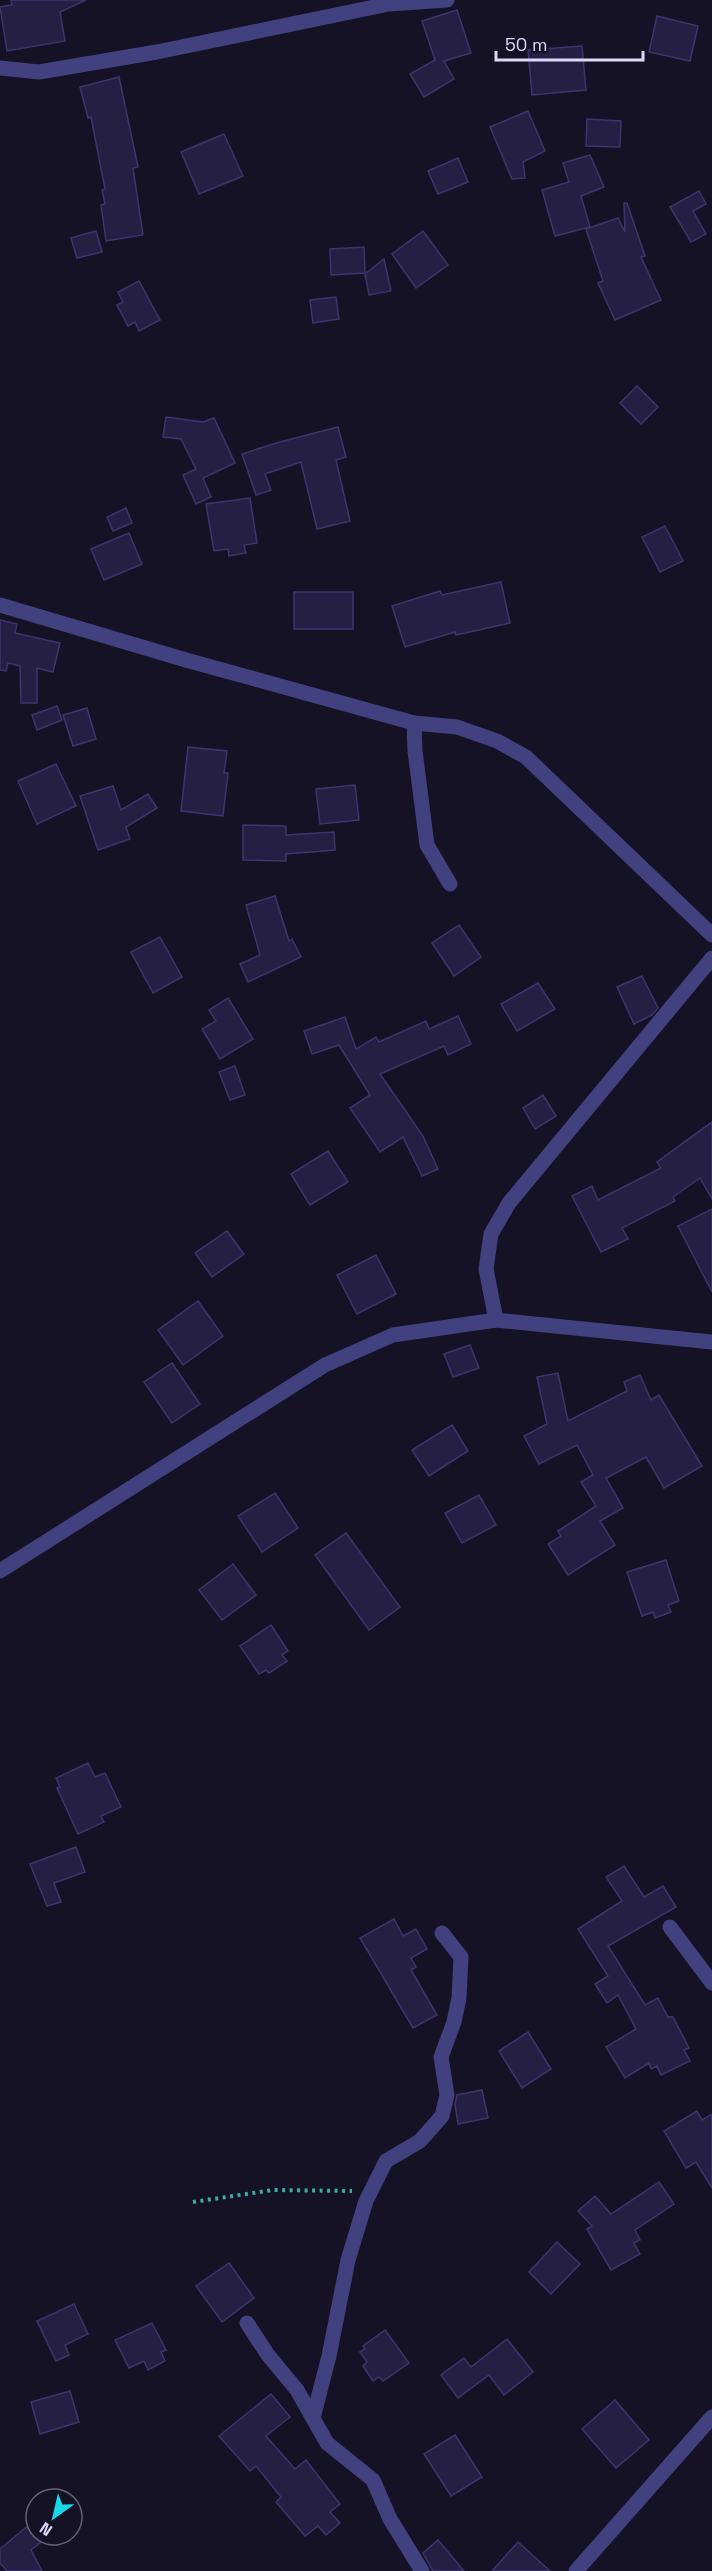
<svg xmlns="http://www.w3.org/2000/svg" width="712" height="2571" font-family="'Space Grotesk',sans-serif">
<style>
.building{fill:#261f44;stroke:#3e346e;stroke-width:1.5}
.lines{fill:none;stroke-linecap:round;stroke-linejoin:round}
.path{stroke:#3cada4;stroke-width:4;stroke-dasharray:3 4.5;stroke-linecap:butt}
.minor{stroke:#42417f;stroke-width:15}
.tertiary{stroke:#42417f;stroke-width:15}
</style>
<rect width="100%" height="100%" fill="#151225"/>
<g class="building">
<path d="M11,0H86L60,12L65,41L7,51L0,7L12,5Z"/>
<path d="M457,10L471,53L444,61L454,79L424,97L410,74L435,60L422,21Z"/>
<path d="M657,16L698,26L690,61L649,52Z"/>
<path d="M582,46L586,90L532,95L528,50Z"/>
<path d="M119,77L138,167L133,168L143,235L106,241L101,205L105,204L102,190L105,189L91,117L88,118L80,87Z"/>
<path d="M528,111L545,151L523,162L525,178L512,179L490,127Z"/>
<path d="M587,119L621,121L620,147L586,146Z"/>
<path d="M224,134L243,176L199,194L181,152Z"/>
<path d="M590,155L604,187L581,196L590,227L555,236L542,190L569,182L563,163Z"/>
<path d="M458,158L468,182L438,194L428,171Z"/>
<path d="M699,191L706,204L693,211L706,234L691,242L670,207Z"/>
<path d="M624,203H627L645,256L641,257L661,300L615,320L598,283L603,281L586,229L618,218L625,232Z"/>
<path d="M96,231L102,252L77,258L71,238Z"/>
<path d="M423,231L448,265L416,288L392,254Z"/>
<path d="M364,247L365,273L331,275L330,249Z"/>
<path d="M384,259L391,291L369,295L365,274Z"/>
<path d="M139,281L160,320L139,331L135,322L128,326L117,305L123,302L118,292Z"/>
<path d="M336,297L339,319L313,323L310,300Z"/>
<path d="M637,386L658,407L641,424L620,403Z"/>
<path d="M166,417L203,422L214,418L235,463L203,478L211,497L196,504L183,475L196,469L181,439L163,437Z"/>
<path d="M338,427L346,457L336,460L350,521L317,529L301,462L265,474L271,490L256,495L242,454L276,443Z"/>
<path d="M250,498L257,543L244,545L246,553L229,556L228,549L214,551L206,504Z"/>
<path d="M126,508L132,523L113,531L107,517Z"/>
<path d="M665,526L683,561L660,572L642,537Z"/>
<path d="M129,533L142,564L104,580L91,549Z"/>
<path d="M501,582L510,623L456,635L455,632L405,647L392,606L440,591L442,595Z"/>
<rect x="294" y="592" width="59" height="37"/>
<path d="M0,620L17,624L15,633L60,643L53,672L37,668V703H21L20,666L8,663L6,671L0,670Z"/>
<path d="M57,706L62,720L37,730L32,715Z"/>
<path d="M87,708L96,739L73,746L63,715Z"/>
<path d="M188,747L227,751L224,773H228L223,816L181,811Z"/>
<path d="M56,764L76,806L37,824L18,781Z"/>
<path d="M355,785L359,820L320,824L316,789Z"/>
<path d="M113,786L121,810L148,794L157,808L126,827L130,839L98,850L80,796Z"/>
<path d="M243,825L286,826V835L334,832L335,850L286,854V861L243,860Z"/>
<path d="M275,896L289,941L292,939L301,957L248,982L240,964L260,955L246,905Z"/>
<path d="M459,925L481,957L454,976L432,943Z"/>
<path d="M160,937L182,977L153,993L131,952Z"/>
<path d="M642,976L658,1008L652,1015L634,1024L617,987Z"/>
<path d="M538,983L555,1009L517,1031L501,1004Z"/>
<path d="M228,998L253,1039L220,1059L202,1029L216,1021L209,1010Z"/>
<path d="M458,1016L471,1044L448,1055L444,1046L380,1074L423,1136L438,1169L422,1176L403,1137L380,1152L350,1108L370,1095L339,1045L312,1054L304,1031L345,1017L356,1049L376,1037L379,1042L426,1021L429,1029Z"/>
<path d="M235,1066L245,1095L230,1100L219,1072Z"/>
<path d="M543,1095L556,1116L535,1129L523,1108Z"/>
<path d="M712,1122V1199L700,1178L673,1197L675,1201L622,1228L628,1239L601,1252L572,1196L592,1186L598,1200L661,1168L657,1162Z"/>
<path d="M328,1151L348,1182L310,1205L291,1174Z"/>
<path d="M712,1209V1292L678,1226Z"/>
<path d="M227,1231L244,1254L212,1277L195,1253Z"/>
<path d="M376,1255L396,1294L357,1314L337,1275Z"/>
<path d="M198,1301L223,1336L183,1365L158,1330Z"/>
<path d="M470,1345L479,1368L453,1377L444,1354Z"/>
<path d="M172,1363L200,1404L172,1423L144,1382Z"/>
<path d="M558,1373L568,1421L627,1391L624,1382L640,1375L651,1400L659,1395L702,1466L664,1488L646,1457L606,1478L623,1508L600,1521L615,1545L568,1575L548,1544L561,1536L558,1531L596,1506L581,1482L593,1475L577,1445L539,1464L524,1436L547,1424L537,1377Z"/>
<path d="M452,1425L468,1451L429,1476L412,1450Z"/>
<path d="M275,1493L298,1528L262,1552L238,1516Z"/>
<path d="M479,1495L496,1525L462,1543L445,1513Z"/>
<path d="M346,1533L400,1607L369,1630L315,1555Z"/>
<path d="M666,1560L679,1601L668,1605L671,1612L655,1618L653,1612L642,1616L627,1572Z"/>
<path d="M233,1564L256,1595L222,1620L199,1590Z"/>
<path d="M271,1625L288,1651L282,1655L287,1661L269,1673L266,1670L259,1674L240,1646Z"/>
<path d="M88,1763L95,1777L105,1773L121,1807L101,1816L104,1822L78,1834L57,1788L60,1787L56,1778Z"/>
<path d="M76,1847L85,1872L54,1883L61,1902L47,1906L30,1864Z"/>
<path d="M624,1866L644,1897L663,1886L676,1907L608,1946L645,2005L658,1998L668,2017H673L689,2048L684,2050L690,2061L661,2075L657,2066L651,2069L649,2063L625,2078L606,2047L636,2029L618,1995L607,2003L595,1984L608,1976L578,1929L622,1901L606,1877Z"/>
<path d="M394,1919L403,1936L416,1929L427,1949L411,1958L416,1967L411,1970L437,2015L413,2028L360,1938Z"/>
<path d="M528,2032L551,2069L522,2088L499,2051Z"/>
<path d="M482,2090L488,2118L458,2124L455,2105L457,2095Z"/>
<path d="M697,2111L702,2120L712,2114V2188L696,2162L686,2168L664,2131Z"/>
<path d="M659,2182L674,2204L635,2230L640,2240L634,2243L640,2254L611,2270L587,2229L592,2226L578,2211L595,2196L611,2214Z"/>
<path d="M557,2242L580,2264L551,2294L529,2272Z"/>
<path d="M229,2263L254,2298L222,2322L196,2286Z"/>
<path d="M74,2304L88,2334L65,2345L69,2355L56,2361L37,2321Z"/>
<path d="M152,2323L166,2350L161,2352L165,2361L148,2370L144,2361L129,2368L115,2340Z"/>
<path d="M385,2330L409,2363L383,2381L379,2377L373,2381L363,2366L367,2362L360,2352L365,2349L363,2346Z"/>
<path d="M507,2339L533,2372L504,2395L489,2375L458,2398L441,2375L464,2358L471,2367Z"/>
<path d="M70,2391L79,2422L40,2434L31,2402Z"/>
<path d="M271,2394L290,2417L266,2436L295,2469L306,2460L340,2504L330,2512L340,2523L326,2535L318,2526L305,2536L276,2502L281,2497L256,2466L250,2471L219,2436Z"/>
<path d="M615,2400L649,2440L616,2468L582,2429Z"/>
<path d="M455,2435L482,2477L451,2496L424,2454Z"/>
<path d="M36,2519V2535H50L31,2550L42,2571H7L0,2563V2549Z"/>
<path d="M438,2540L464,2571H433L423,2553Z"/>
<path d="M518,2542L550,2571H492Z"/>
</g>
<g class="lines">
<path class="path" d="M193,2202L273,2190L352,2191"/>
<g class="minor">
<path d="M0,68L39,72L157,52L389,4L447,0"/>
<path d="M0,605L186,660L414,723"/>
<path d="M450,884L427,845L415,751L414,723L457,727L497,741L526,757L712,935"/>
<path d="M496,1320L486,1269L491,1234L509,1203L712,958"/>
<path d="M0,1571L325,1365L393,1335L496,1320L712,1342"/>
<path d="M670,1927L712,1983"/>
<path d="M247,2323L268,2355L297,2390L327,2443L373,2480L390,2519L422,2571"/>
<path d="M313,2418L329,2356L348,2260L366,2201L386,2161L420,2141L442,2116L447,2095L441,2057L454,2022L459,1998L461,1957L442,1933"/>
</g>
<path class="tertiary" d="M576,2571L712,2417"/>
</g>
<g transform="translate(54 2517) rotate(214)"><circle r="28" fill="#151225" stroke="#65627b" stroke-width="1.5"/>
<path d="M0-4.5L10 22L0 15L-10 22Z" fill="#18d8e8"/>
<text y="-9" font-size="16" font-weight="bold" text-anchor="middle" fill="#ddd9fb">N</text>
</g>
<path d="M496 51v9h147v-9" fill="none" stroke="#ddd9fb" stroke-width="3"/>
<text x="505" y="51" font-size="18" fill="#ddd9fb" stroke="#151225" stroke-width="4.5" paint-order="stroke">50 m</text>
</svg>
